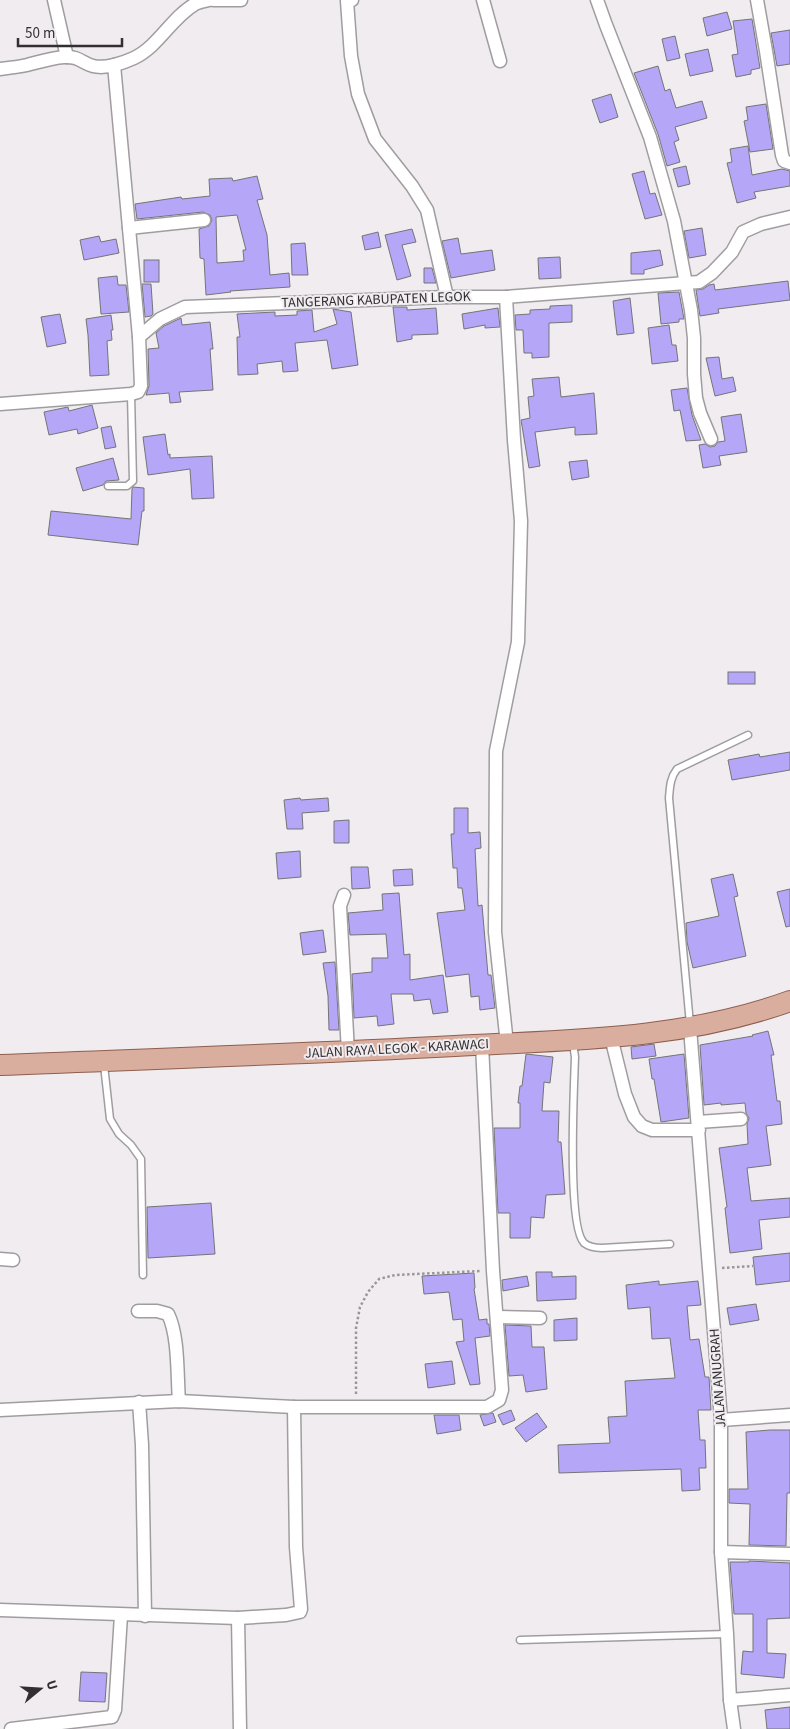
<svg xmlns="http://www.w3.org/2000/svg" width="790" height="1729" font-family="'Source Sans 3',sans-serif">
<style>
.building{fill:#b5a6f7;stroke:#757478;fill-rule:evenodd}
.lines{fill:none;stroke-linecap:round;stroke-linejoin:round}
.service-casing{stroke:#a09da1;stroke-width:9}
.minor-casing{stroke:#a09da1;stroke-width:15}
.primary-casing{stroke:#8e5e4e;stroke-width:22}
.path{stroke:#9a979a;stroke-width:2.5;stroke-dasharray:2.5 2.5;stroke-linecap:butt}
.service{stroke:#fff;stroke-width:6}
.minor{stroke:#fff;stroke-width:12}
.primary{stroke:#d9ae9e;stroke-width:20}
.labels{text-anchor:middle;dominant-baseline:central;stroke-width:4;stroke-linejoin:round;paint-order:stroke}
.street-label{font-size:14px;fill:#312f31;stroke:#f0ecf0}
</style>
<rect width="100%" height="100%" fill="#f0ecf0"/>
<g class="building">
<path d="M727,12L732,29L707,36L703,18Z"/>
<path d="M752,19L760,68L751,70V74L736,77L732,55L738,54L733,21Z"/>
<path d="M790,30V64L777,66L771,33Z"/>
<path d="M675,36L680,58L667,61L662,39Z"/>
<path d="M708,49L713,71L690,76L685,54Z"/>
<path d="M658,66L665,91L670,89L676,108L702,101L707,118L675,127L679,140L674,142L680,162L667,166L658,134L634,73Z"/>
<path d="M611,94L618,117L600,123L592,100Z"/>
<path d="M766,104L773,149L750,152L744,121L748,120L746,107Z"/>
<path d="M748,146L752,175L782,169L790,171V186L754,192L756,198L737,203L727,163L732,162L730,149Z"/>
<path d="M686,166L690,184L678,187L673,169Z"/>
<path d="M644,171L650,194L655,193L662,215L645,219L632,174Z"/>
<path d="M257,176L263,199L257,200L267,235L270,275L289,273L290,287L230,291L231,292L206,295L204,259L200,258L199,229L209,226L212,220L210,215L203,212L137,219L135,204L181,197L182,199L210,196L209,179L232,178L233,181ZM237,215L246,250H243L244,261L217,263L216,217Z"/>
<path d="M702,228L706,255L689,258L684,231Z"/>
<path d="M412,229L416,242L402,245L411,276L397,280L385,235Z"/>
<path d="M378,232L381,247L365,250L362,236Z"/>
<path d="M99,236L101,242L116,239L119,253L84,260L80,240Z"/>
<path d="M458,238L461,254L492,250L495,270L451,278L442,241Z"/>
<path d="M305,243L308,275H292L291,244Z"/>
<path d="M660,250L663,265L644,270V274H631V253Z"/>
<path d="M560,257L561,278L539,279L538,258Z"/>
<rect x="144" y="260" width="15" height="22"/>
<path d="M424,268H432L436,283H424Z"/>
<path d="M117,276L118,285H126L129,312L101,314L98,278Z"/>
<path d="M788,281L790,300L718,309L719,313L700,316L696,290L703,289L709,285L714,284L715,290Z"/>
<path d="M142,284H151L153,314L151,316L145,317Z"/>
<path d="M679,292L684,319H679V322L661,324L658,293Z"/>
<path d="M630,298L634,333L617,335L613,301Z"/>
<path d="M572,305V322L549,323V357L532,358V353H524L523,330H516L515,315L530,314V310L550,309V306Z"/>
<path d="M393,307H407V310L436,308L438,334L412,335V339L397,342Z"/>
<path d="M498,308L500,327L485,328V325L464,329L462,314Z"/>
<path d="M333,309L351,312L358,365L332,369L327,340L295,343L298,371L283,372L282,361L257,364L258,374L238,375L237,337H240L237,314L275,312V316L297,315V311L312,310L314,332L337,324Z"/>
<path d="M60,314L66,343L47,347L41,317Z"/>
<path d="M111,315L113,330H111L112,340L107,341L109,375L90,376L88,335L86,319Z"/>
<path d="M181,318L182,325L210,322L213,349H210L213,390L179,392L181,402L170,403L169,393L146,395L149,386L148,349L159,348L156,333L164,326Z"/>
<path d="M669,325L672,345H676L678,361L652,364L648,328Z"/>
<path d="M719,357L722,379L733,377L736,391L715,396L706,358Z"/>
<path d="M559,377L561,397L594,393L597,434L575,435V427L535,432L540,466L529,468L521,420L530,418L528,397L534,396L532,379Z"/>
<path d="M687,388L692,415L701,440L686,441L680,410L674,411L671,390Z"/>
<path d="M92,405L98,428L78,434L77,429L49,435L44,412L68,407L69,411Z"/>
<path d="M741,414L747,452L719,456L721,465L703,468L699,445L705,444L710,447L715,446L718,442L725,441L721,417Z"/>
<path d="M111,426L116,447L105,449L101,428Z"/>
<path d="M165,434L168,455L170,454V458L212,456L214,498L192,499L190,469L148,475L143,437Z"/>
<path d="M113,458L119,480L106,481L103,485L83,491L76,468Z"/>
<path d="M587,460L589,477L572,480L569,462Z"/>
<path d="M133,487L144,488V511H142L138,545L48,535L51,511L131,519L132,489Z"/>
<rect x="728" y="672" width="27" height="12"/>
<path d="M790,752V770L732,780L728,760L759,754L760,757Z"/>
<path d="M300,798L301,800L328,798L329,811L302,813L303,829H287L284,800Z"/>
<path d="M454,808H468V833L480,832L481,848L475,849L478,906L482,905L488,975H491L495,1008L480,1010L479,996L471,997L469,974L446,977L437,913L465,910L462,888H458L457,868H453L451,834H454Z"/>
<path d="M349,820V843H334V821Z"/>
<path d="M300,851L301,877L278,879L276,853Z"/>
<path d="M351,867H368L370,888L352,889Z"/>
<path d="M412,869L413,885L394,886L393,870Z"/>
<path d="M733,874L738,896L734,897L746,956L693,968L687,942L686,923L719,916L711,879Z"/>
<path d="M790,889V926L786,927L777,892Z"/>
<path d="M399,893L404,955L410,954V980L443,975L448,1012L433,1014L430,999L414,1001L413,994H391L394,1024L378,1026L377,1016L354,1018L352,974L372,972V958H388L386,934L350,935L348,913L383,910L382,894Z"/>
<path d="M323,930L326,952L303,955L300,933Z"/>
<path d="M335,962L339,1030H329L328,996L323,963Z"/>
<path d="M768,1031L774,1055H771L777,1101H780L782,1124L766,1126L771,1165L747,1168L751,1201L790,1198V1217L759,1220L762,1249L730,1253L725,1208L727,1207L719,1148L748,1144L747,1124L749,1118L746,1113L745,1103L721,1105V1103L704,1105L700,1045L753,1036L752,1035Z"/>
<path d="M654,1044L656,1056L632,1059L631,1047Z"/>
<path d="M526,1054L553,1057L550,1083L544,1082L542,1111H559L558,1142H561L565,1194L546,1195L544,1218L531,1217L530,1238H510V1213H498L494,1128H520V1103H518L520,1086H522Z"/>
<path d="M684,1054L689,1118L661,1122L654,1079H652L649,1059Z"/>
<path d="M211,1203L215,1254L148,1258L147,1207Z"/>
<path d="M790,1253V1281L756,1285L753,1257Z"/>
<path d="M536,1272H552V1277L576,1276V1299L537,1301Z"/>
<path d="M474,1273L475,1288L474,1289L479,1320L487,1319V1324H489L490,1336L475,1338L480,1384L470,1385L456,1342L464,1341L462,1319L453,1320L449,1292L424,1294L422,1276Z"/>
<path d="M527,1276L529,1286L503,1291L502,1280Z"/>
<path d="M659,1281V1285L698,1281L701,1305L687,1306L690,1340L699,1339L705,1377H709L711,1410H698L700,1440H705L706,1468H699L700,1490L682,1491L681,1469L559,1473L558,1445L610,1443L608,1417L627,1416L625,1381L675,1378L670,1338L652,1339L650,1307L628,1309L626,1285Z"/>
<path d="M756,1304L759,1320L730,1325L727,1308Z"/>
<path d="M577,1318V1340L554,1341V1320Z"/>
<path d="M505,1325L531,1326L532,1347H544L547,1389L526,1392L523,1375L509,1376Z"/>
<path d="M452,1361L455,1384L428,1388L425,1364Z"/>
<path d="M511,1410L515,1420L503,1425L498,1415Z"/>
<path d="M493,1413L496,1422L484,1426L480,1415Z"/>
<path d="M537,1413L547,1427L526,1442L515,1428Z"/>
<path d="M434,1415H459L461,1430L437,1434Z"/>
<path d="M770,1430H790V1493H787L786,1546L749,1545L750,1504L729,1503V1489H748L746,1432Z"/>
<path d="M749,1561L790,1563V1618L767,1619V1653L786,1654L784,1678L741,1674L743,1651L753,1652V1614H734L730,1562H749Z"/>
<path d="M81,1672L107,1673L105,1702L79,1701Z"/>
<path d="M790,1707V1729H767L765,1710Z"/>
</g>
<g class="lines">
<defs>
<g id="service">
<path d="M108,486H127L133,481L131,394"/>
<path d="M690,1024L669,798C670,787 670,778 677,769L748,735"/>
<path d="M573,1043L575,1057C574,1087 567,1226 584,1243C589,1247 595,1248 602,1248L670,1244"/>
<path d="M104,1065L110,1119L119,1134L131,1145L141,1159L143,1275"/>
<path d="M520,1640L727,1634"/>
</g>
<g id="minor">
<path d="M54,0L67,57"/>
<path d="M213,0H241"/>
<path d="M352,0L347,1L351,56L358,94L375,139L412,186L427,210L447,297"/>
<path d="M483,0L500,61"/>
<path d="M597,0L606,25L650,137L674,221L691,310L694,338V374L696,398L700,413L711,439"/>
<path d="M757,0L766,51L782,155L784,161L790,163"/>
<path d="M114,65L139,337"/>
<path d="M0,69C9,68 18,67 27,65C39,62 51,58 64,57C79,56 82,63 93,66C105,69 123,63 134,58C159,46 171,18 195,4C199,2 205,1 209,0"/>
<path d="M129,228L204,220"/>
<path d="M506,297L514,440L521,521L518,642L496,751L495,932L507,1044"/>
<path d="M0,404L131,394L138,392L141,386L139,337L160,319L185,307L447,297H506L699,282L712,273L732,252L743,232L761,224L790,217"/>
<path d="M344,895L340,906L348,1052"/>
<path d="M690,1028L721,1420V1552L727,1634L730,1700L734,1729"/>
<path d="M611,1037L625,1094L634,1117L642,1126L652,1130H699"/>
<path d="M698,1122L741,1119"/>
<path d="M0,1259L13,1260"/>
<path d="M138,1311H157L168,1314C179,1336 177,1377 179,1401"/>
<path d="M497,1317L540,1318"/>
<path d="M139,1402L142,1445L145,1616"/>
<path d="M0,1410L179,1401L294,1407H487L499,1400L502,1390L493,1271L482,1045"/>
<path d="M721,1420L790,1415"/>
<path d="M721,1552L790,1554"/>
<path d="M0,1610L238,1618L286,1615L300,1612L301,1609L296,1547L294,1407"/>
<path d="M238,1618L240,1729"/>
<path d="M730,1700L790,1695"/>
<path d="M11,1729L112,1717L115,1710L121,1615"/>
</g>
<path id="primary" d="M0,1065C152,1059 303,1054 455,1046C568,1040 683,1040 790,1001"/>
</defs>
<use href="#service" class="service-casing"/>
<use href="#minor" class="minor-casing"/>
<use href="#primary" class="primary-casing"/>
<g class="path">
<path d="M722,1268L753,1266"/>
<path d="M356,1394V1328L360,1307L368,1292L379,1279L395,1275L480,1271"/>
</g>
<use href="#service" class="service"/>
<use href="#minor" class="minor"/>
<use href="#primary" class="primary"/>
</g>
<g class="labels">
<g class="street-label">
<text transform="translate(376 300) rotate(-2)">TANGERANG KABUPATEN LEGOK</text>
<text transform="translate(397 1049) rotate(-3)">JALAN RAYA LEGOK - KARAWACI</text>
<text transform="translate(718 1378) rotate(-94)">JALAN ANUGRAH</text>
</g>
</g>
<g transform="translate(40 1689) rotate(72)" stroke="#f0ecf0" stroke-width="4" paint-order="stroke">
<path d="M0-4L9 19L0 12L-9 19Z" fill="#312f31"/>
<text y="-8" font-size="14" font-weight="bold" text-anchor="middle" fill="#312f31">U</text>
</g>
<path d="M18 38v8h104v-8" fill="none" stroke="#312f31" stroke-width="2.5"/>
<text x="25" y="38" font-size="15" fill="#312f31" stroke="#f0ecf0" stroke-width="4" paint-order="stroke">50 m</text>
</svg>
